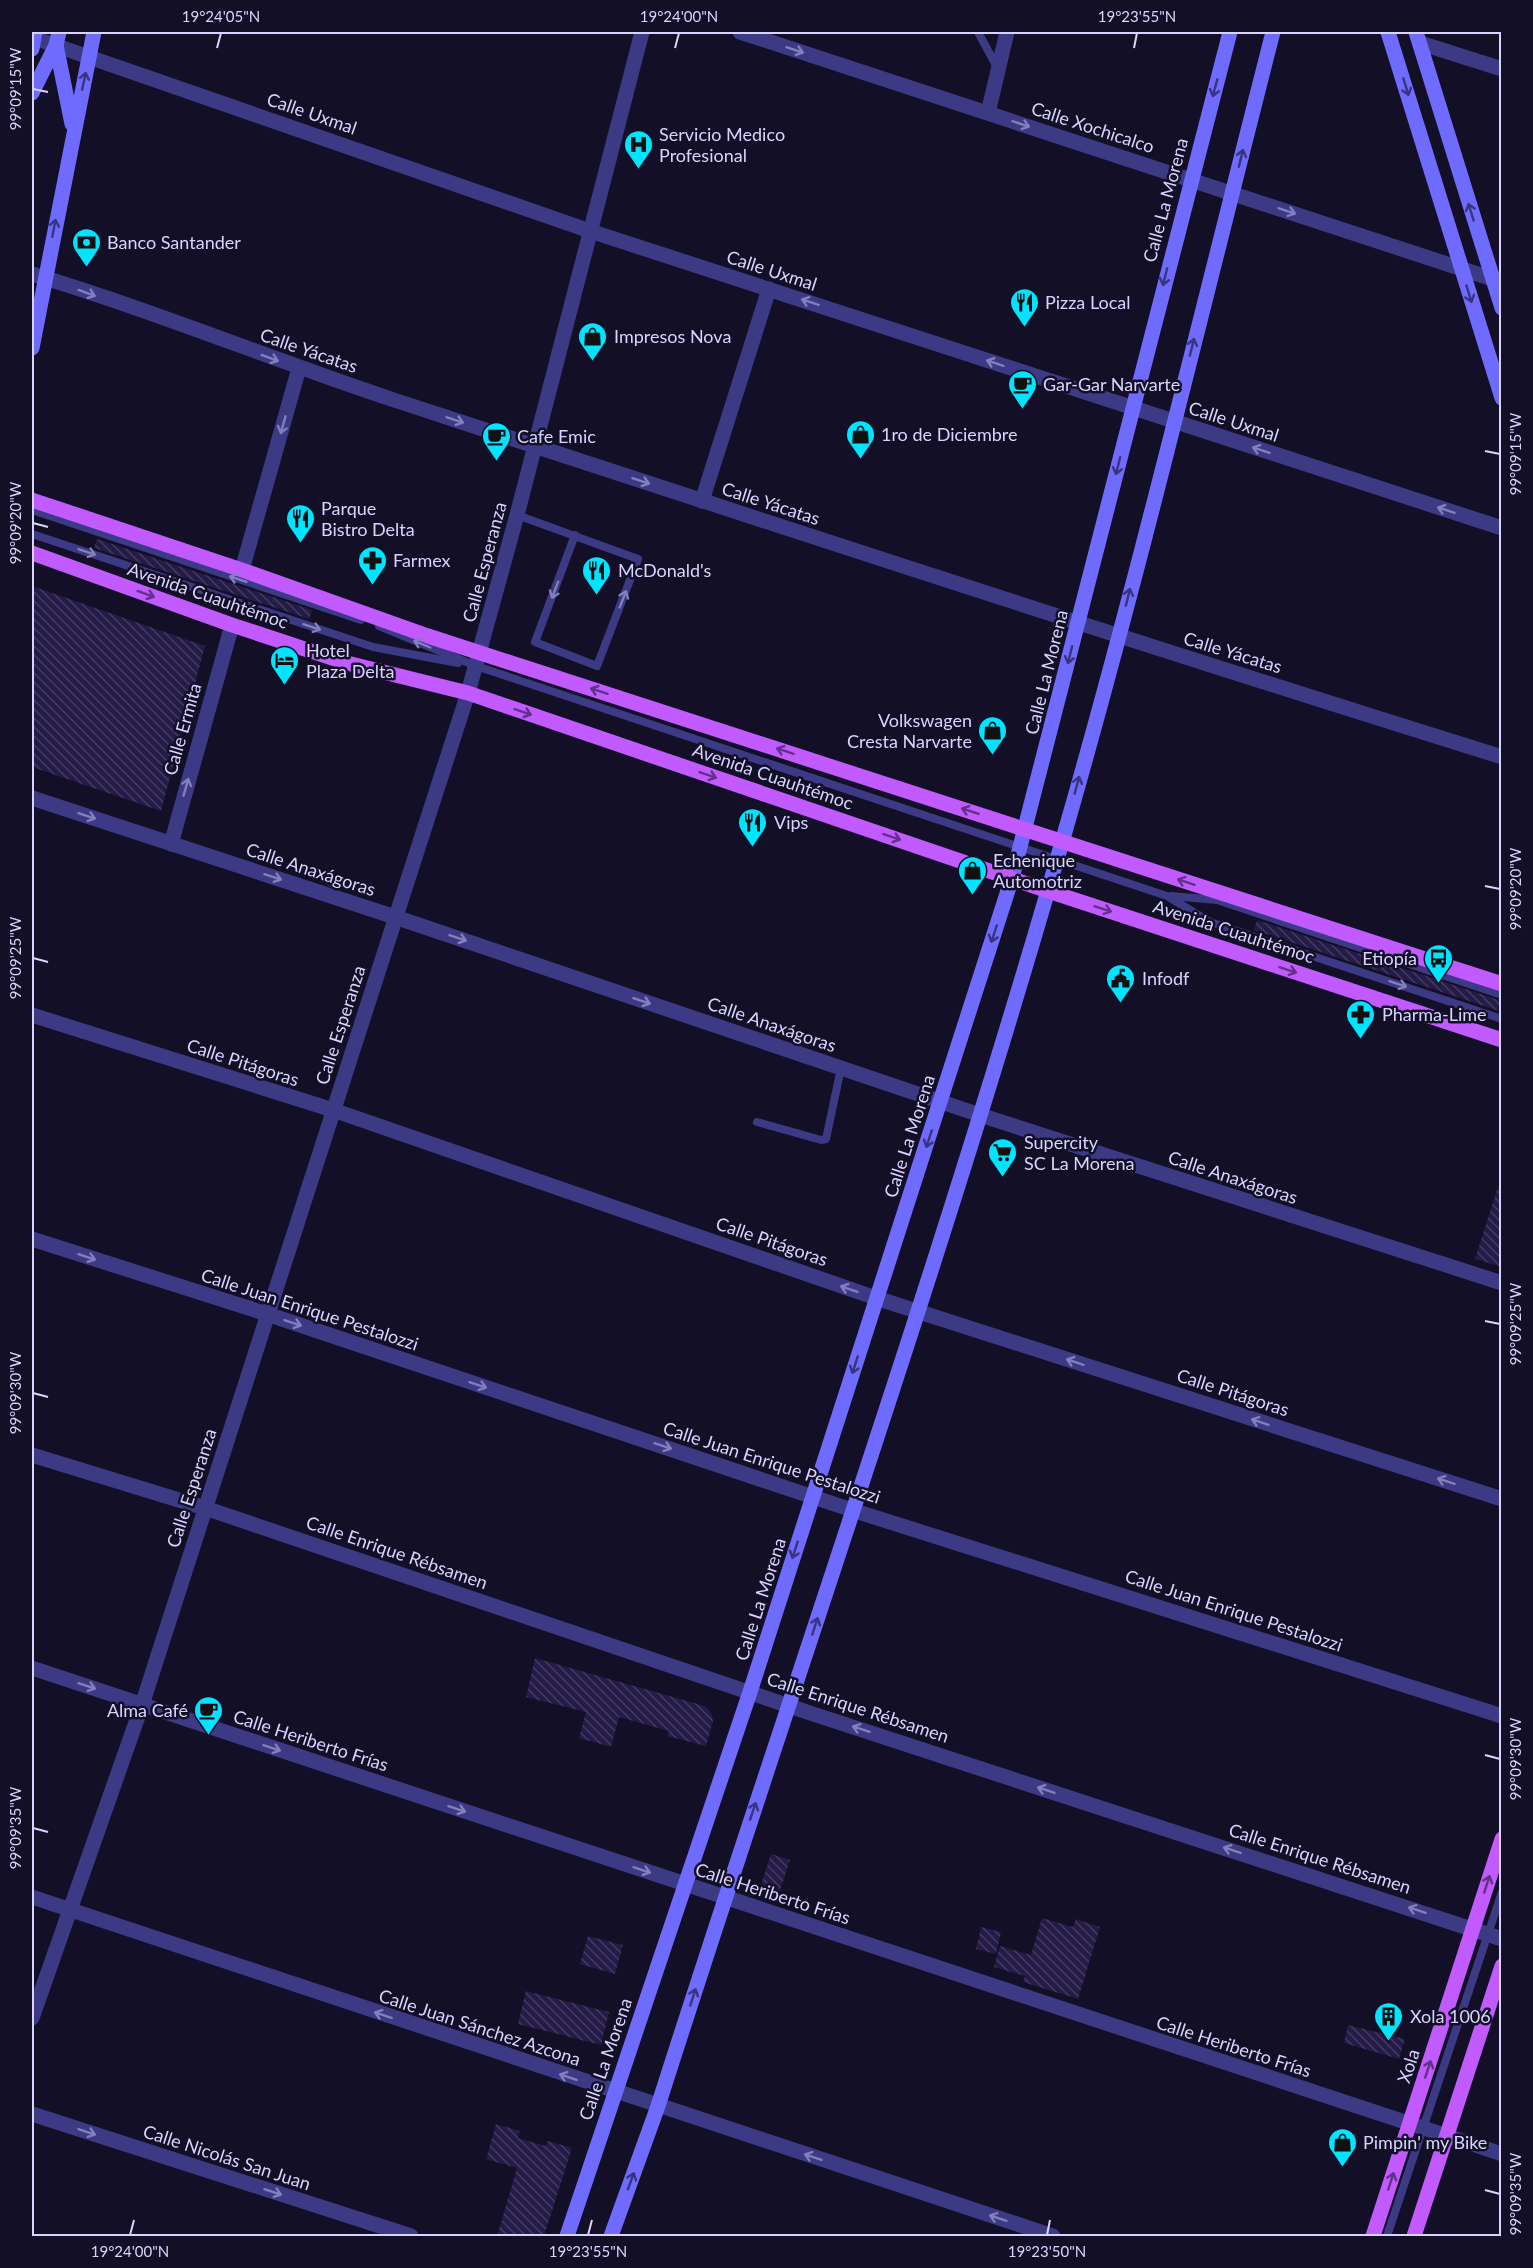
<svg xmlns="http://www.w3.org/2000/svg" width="1533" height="2268" font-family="Lato,sans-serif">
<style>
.building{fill:url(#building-back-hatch)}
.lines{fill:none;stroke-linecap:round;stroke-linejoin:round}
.lane{stroke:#3d3a85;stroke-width:8}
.street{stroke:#3d3a85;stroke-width:15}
.secondary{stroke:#6f6bff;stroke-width:15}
.primary{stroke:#c25bff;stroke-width:15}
.oneway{stroke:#837fbc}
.oneway2{stroke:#38347d}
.oneway3{stroke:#623188}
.ticks{fill:none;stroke:#d9d4ff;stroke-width:2}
.labels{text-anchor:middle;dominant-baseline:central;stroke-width:5;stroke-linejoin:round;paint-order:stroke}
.street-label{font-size:18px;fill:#d9d4ff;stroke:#130f26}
.poi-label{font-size:18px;fill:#d9d4ff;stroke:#130f26;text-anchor:start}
.neatline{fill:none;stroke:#d9d4ff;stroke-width:2}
.ticks-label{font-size:15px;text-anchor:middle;fill:#d9d4ff}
</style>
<defs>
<pattern id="building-back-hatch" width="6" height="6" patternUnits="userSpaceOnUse" patternTransform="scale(1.5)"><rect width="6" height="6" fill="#241b47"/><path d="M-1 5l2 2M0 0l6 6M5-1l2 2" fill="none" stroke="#433b63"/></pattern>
</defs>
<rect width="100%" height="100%" fill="#130f26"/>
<g class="building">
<path d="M97,539L312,610L309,619L94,548Z"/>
<path d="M32,586L205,646L161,811L32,767Z"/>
<path d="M1257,920L1502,1001V1012L1254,930Z"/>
<path d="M1498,1187L1502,1188V1267L1475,1259Z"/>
<path d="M535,1658L705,1706L711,1712L713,1721L706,1746L667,1736L669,1731L619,1717L611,1747L579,1738L586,1712L526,1697Z"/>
<path d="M771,1854L790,1860L777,1900L758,1894Z"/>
<path d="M1042,1918L1073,1927L1076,1919L1100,1927L1078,1999L1023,1982L1025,1976L994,1967L1000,1946L1031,1955Z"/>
<path d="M981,1927L1001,1932L996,1954L976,1949Z"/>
<path d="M588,1936L623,1945L615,1974L580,1964Z"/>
<path d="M526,1991L609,2012L601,2045L518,2024Z"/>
<path d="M1348,2025L1405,2039L1399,2059L1344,2043Z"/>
<path d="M496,2124L520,2131L518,2138L546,2146L548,2141L572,2148L544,2236H497L517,2168L486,2159Z"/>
</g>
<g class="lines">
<g class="lane">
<path d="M978,32L998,69"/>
<path d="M32,510L361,620"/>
<path d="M517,515L638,559L597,666L535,642L575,535"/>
<path d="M32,534L373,647L458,663"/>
<path d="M379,626L476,666L1167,896L1210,922L1502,1019"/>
<path d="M1171,896L1217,900L1502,995"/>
<path d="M757,1122L821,1140L826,1139L841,1068"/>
<path d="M1387,2236L1502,1892"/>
</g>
<g class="street">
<path d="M740,32L1502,282"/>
<path d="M34,38L590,231L1502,528"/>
<path d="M1420,43L1502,69"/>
<path d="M988,113L1007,32"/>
<path d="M32,274C152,310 271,359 391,399C761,520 1130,641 1502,757"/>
<path d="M702,501L769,289"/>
<path d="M242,570L299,368"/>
<path d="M32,798L395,917L980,1115L1502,1283"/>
<path d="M171,844L232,625"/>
<path d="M32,1015L333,1110L876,1298L1502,1499"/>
<path d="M32,1239L267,1314L852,1510L1502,1716"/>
<path d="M32,1455L205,1508L810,1713L1502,1939"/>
<path d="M32,1668L1502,2154"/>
<path d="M32,1897L1053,2236"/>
<path d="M32,2018L142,1705L468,693L517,515L642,32"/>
<path d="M32,2114L411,2236"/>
</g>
<g class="secondary">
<path d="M1388,32L1502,398"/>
<path d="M1416,32L1502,308"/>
<path d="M56,45L72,124"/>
<path d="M32,49L35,32"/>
<path d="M32,93L56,45L59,32"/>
<path d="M32,348L94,32"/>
<path d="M567,2236L750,1692L1012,878L1230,32"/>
<path d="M611,2236L658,2106C790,1692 935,1281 1056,863C1136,588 1202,309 1273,32"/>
</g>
<g class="primary">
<path d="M32,500L242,570L428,636L1502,984"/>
<path d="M32,553L232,625L347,663L468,693L1048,891L1502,1040"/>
<path d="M1373,2236L1502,1839"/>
<path d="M1414,2236L1502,1966"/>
</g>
</g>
<defs><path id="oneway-shaft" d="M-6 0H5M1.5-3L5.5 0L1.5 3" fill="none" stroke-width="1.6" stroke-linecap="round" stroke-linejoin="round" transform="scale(1.5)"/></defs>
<g class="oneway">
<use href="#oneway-shaft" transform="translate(795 50) rotate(18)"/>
<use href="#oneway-shaft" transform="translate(1021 124) rotate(18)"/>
<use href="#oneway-shaft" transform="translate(1287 211) rotate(18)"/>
<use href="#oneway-shaft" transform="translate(87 293) rotate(20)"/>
<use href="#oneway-shaft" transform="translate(810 302) rotate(-162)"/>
<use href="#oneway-shaft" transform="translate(270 358) rotate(20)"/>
<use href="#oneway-shaft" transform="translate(995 363) rotate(-162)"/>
<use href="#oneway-shaft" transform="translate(455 420) rotate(18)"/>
<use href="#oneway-shaft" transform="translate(283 425) rotate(106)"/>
<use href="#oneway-shaft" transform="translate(1261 450) rotate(-162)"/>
<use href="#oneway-shaft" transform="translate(641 481) rotate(18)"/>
<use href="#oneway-shaft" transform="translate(1446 510) rotate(-162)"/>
<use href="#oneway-shaft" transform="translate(87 552) rotate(18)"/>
<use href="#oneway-shaft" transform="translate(238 579) rotate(-161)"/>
<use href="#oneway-shaft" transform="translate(555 590) rotate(111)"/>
<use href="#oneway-shaft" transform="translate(623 599) rotate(-69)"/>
<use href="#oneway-shaft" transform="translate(312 627) rotate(18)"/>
<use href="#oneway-shaft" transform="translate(422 644) rotate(-157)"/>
<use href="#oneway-shaft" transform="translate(186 787) rotate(-74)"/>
<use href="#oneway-shaft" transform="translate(87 816) rotate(18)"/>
<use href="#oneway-shaft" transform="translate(273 877) rotate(18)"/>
<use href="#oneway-shaft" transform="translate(458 938) rotate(19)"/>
<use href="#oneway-shaft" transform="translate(1398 984) rotate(18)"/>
<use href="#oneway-shaft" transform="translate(642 1001) rotate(19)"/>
<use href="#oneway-shaft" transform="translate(87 1257) rotate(18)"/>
<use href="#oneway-shaft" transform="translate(849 1289) rotate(-161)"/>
<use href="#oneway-shaft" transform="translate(293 1323) rotate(18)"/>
<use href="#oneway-shaft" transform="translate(1075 1362) rotate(-162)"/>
<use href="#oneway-shaft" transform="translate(478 1385) rotate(18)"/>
<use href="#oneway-shaft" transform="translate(1260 1422) rotate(-162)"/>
<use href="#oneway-shaft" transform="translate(663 1446) rotate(18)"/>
<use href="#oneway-shaft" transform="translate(1446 1481) rotate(-162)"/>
<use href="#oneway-shaft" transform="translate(87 1686) rotate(18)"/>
<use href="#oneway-shaft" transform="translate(861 1729) rotate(-162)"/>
<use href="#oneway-shaft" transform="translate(272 1748) rotate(18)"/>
<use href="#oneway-shaft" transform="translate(1046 1790) rotate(-162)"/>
<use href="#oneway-shaft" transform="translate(457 1809) rotate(18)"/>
<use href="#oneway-shaft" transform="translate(1232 1850) rotate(-162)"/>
<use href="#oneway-shaft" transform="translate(642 1870) rotate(18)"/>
<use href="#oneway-shaft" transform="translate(1417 1910) rotate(-162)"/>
<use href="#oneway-shaft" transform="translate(383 2015) rotate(-162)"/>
<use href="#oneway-shaft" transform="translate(568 2077) rotate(-162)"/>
<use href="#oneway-shaft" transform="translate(87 2132) rotate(18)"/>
<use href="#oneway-shaft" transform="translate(813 2157) rotate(-162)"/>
<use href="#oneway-shaft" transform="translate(273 2192) rotate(18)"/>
<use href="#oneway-shaft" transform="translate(998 2218) rotate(-162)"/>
</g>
<g class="oneway2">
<use href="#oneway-shaft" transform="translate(84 81) rotate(-78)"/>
<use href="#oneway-shaft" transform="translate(1406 87) rotate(73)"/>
<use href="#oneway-shaft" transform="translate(1215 88) rotate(105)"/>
<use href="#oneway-shaft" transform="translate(1241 158) rotate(-76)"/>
<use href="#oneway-shaft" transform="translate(1471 212) rotate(-107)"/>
<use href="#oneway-shaft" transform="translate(54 228) rotate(-79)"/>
<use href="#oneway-shaft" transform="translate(1165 277) rotate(104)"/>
<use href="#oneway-shaft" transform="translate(1469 294) rotate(73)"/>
<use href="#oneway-shaft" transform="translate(1192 347) rotate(-76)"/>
<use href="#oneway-shaft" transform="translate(1118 466) rotate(104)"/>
<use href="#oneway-shaft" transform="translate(1128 597) rotate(-76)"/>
<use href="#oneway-shaft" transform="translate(1070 655) rotate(104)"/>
<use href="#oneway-shaft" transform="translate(1077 785) rotate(-75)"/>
<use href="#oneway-shaft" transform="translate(994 934) rotate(108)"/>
<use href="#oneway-shaft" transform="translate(929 1139) rotate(108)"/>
<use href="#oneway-shaft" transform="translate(855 1365) rotate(108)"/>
<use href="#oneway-shaft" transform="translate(795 1550) rotate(108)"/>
<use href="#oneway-shaft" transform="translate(815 1626) rotate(-72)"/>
<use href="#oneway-shaft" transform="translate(753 1811) rotate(-71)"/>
<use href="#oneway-shaft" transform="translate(693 1997) rotate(-72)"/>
<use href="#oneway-shaft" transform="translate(631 2181) rotate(-70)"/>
</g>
<g class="oneway3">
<use href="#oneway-shaft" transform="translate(146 594) rotate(20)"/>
<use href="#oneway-shaft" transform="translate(599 691) rotate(-162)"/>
<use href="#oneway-shaft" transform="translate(523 712) rotate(19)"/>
<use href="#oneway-shaft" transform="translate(785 751) rotate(-162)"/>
<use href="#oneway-shaft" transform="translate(708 775) rotate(19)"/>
<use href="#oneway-shaft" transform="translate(970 811) rotate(-162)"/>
<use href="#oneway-shaft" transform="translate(892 837) rotate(19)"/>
<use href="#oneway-shaft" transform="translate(1186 882) rotate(-162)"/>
<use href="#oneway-shaft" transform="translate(1103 909) rotate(18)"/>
<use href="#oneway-shaft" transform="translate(1288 970) rotate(18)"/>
<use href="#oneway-shaft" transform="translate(1487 1884) rotate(-72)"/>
<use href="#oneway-shaft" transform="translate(1428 2069) rotate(-72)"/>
<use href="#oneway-shaft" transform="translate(1391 2181) rotate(-72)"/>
</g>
<path class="ticks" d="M217,48L221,33M675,48L679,33M1134,48L1137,33M33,89L48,92M1485,451L1500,454M33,523L48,527M1485,886L1500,889M33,958L48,962M1485,1321L1500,1324M33,1393L48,1397M1485,1755L1500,1759M33,1828L48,1832M1485,2190L1500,2194M130,2235L134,2220M588,2235L592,2220M1047,2235L1050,2220"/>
<defs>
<symbol id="hospital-pin" viewBox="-11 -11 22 30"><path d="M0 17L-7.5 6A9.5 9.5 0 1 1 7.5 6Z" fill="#00e5ff" stroke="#130f26"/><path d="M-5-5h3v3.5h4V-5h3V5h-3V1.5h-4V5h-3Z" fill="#111"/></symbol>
<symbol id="bank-pin" viewBox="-11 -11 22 30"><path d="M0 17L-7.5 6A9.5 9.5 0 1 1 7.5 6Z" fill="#00e5ff" stroke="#130f26"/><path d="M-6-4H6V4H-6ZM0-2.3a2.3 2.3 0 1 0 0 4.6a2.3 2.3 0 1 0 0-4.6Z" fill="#111"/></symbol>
<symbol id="restaurant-pin" viewBox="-11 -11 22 30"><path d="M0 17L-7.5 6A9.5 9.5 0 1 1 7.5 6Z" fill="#00e5ff" stroke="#130f26"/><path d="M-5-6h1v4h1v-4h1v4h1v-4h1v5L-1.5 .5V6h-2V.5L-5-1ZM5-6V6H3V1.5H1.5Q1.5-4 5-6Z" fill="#111"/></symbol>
<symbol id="shop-pin" viewBox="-11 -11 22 30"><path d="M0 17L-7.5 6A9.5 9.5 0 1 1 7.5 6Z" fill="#00e5ff" stroke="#130f26"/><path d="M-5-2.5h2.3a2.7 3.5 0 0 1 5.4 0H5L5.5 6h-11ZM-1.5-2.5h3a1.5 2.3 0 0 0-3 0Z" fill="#111"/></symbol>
<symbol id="cafe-pin" viewBox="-11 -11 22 30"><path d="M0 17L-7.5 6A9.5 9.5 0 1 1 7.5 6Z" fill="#00e5ff" stroke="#130f26"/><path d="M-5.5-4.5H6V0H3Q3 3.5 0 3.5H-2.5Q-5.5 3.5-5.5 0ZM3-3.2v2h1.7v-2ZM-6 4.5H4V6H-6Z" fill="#111"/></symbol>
<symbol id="pharmacy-pin" viewBox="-11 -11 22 30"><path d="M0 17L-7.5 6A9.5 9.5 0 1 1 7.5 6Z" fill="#00e5ff" stroke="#130f26"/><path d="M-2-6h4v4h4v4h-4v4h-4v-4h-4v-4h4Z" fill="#111"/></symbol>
<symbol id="hotel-pin" viewBox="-11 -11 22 30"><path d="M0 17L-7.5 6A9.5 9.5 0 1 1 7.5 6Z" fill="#00e5ff" stroke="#130f26"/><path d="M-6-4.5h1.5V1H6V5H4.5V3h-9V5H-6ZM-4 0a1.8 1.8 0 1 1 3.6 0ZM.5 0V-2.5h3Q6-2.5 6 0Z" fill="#111"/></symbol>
<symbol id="bus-pin" viewBox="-11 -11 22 30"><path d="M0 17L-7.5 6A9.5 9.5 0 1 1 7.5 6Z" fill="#00e5ff" stroke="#130f26"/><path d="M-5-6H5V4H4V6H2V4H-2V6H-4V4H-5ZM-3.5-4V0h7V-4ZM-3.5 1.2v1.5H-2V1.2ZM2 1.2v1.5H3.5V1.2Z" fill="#111"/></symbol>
<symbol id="civic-pin" viewBox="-11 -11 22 30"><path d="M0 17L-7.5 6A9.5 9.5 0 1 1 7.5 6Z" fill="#00e5ff" stroke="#130f26"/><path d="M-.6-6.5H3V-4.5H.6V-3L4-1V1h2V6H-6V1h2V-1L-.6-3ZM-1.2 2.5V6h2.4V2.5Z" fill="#111"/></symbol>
<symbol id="supermarket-pin" viewBox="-11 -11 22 30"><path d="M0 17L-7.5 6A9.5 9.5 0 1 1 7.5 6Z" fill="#00e5ff" stroke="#130f26"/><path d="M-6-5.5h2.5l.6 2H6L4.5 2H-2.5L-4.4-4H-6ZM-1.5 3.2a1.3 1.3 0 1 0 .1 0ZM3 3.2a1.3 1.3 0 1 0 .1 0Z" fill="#111"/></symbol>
<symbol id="building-pin" viewBox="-11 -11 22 30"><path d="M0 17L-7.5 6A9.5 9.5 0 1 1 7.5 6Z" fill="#00e5ff" stroke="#130f26"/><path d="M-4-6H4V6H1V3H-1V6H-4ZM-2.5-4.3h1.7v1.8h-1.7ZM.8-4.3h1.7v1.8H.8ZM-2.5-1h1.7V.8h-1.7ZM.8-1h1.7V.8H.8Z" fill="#111"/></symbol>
</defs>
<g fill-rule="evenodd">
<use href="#hospital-pin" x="622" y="128" width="33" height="45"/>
<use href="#bank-pin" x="70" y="226" width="33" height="45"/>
<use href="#restaurant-pin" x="1008" y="286" width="33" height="45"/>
<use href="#shop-pin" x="576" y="320" width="33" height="45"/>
<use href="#cafe-pin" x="1006" y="368" width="33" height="45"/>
<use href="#shop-pin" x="844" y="418" width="33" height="45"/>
<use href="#cafe-pin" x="480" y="420" width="33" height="45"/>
<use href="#restaurant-pin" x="284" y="502" width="33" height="45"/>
<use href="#pharmacy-pin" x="356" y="544" width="33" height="45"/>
<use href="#restaurant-pin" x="580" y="554" width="33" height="45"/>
<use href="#hotel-pin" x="268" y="644" width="33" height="45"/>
<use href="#shop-pin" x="976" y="714" width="33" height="45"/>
<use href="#restaurant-pin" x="736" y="806" width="33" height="45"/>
<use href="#shop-pin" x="956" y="854" width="33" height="45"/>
<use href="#bus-pin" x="1422" y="942" width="33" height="45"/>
<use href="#civic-pin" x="1104" y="962" width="33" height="45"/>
<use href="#pharmacy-pin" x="1344" y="998" width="33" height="45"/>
<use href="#supermarket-pin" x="986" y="1136" width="33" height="45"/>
<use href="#cafe-pin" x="192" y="1694" width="33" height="45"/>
<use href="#building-pin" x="1372" y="2000" width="33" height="45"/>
<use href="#shop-pin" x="1326" y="2126" width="33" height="45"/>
</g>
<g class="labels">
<g class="street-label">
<text transform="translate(312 113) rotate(19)">Calle Uxmal</text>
<text transform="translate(1093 127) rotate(18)">Calle Xochicalco</text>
<text transform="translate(1165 200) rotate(-75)">Calle La Morena</text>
<text transform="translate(772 270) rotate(18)">Calle Uxmal</text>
<text transform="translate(309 350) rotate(19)">Calle Yácatas</text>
<text transform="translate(1234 421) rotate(18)">Calle Uxmal</text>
<text transform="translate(771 503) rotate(18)">Calle Yácatas</text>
<text transform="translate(484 562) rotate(-75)">Calle Esperanza</text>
<text transform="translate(208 595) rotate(19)">Avenida Cuauhtémoc</text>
<text transform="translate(1233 652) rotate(17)">Calle Yácatas</text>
<text transform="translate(1046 672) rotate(-76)">Calle La Morena</text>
<text transform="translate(182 729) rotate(-74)">Calle Ermita</text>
<text transform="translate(773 776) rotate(19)">Avenida Cuauhtémoc</text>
<text transform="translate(311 869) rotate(18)">Calle Anaxágoras</text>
<text transform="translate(1234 931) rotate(18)">Avenida Cuauhtémoc</text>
<text transform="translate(772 1024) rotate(19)">Calle Anaxágoras</text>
<text transform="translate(340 1025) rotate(-72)">Calle Esperanza</text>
<text transform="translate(243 1062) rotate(18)">Calle Pitágoras</text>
<text transform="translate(909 1136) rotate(-72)">Calle La Morena</text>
<text transform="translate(1233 1177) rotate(18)">Calle Anaxágoras</text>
<text transform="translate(772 1241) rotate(19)">Calle Pitágoras</text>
<text transform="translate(310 1309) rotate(18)">Calle Juan Enrique Pestalozzi</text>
<text transform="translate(1233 1392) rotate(18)">Calle Pitágoras</text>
<text transform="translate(772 1462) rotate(18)">Calle Juan Enrique Pestalozzi</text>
<text transform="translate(191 1488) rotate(-72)">Calle Esperanza</text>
<text transform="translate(397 1552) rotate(19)">Calle Enrique Rébsamen</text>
<text transform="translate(760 1599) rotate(-72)">Calle La Morena</text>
<text transform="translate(1234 1610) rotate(18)">Calle Juan Enrique Pestalozzi</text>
<text transform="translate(858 1707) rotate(18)">Calle Enrique Rébsamen</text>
<text transform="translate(311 1740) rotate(18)">Calle Heriberto Frías</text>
<text transform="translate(1320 1858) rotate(18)">Calle Enrique Rébsamen</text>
<text transform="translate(773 1893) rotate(18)">Calle Heriberto Frías</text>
<text transform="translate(480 2027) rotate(18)">Calle Juan Sánchez Azcona</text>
<text transform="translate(1234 2046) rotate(18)">Calle Heriberto Frías</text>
<text transform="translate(605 2059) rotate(-71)">Calle La Morena</text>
<text transform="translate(1408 2066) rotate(-72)">Xola</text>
<text transform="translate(227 2157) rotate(18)">Calle Nicolás San Juan</text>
</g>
<g class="poi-label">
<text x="659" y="134">Servicio Medico<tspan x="659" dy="21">Profesional</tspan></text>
<text x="107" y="242">Banco Santander</text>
<text x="1045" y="302">Pizza Local</text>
<text x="614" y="336">Impresos Nova</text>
<text x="1043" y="384">Gar-Gar Narvarte</text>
<text x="881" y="434">1ro de Diciembre</text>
<text x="517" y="436">Cafe Emic</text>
<text x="321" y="508">Parque<tspan x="321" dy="21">Bistro Delta</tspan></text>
<text x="393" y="560">Farmex</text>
<text x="618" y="570">McDonald's</text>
<text x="306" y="650">Hotel<tspan x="306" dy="21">Plaza Delta</tspan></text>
<text x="972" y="720" text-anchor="end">Volkswagen<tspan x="972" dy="21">Cresta Narvarte</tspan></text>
<text x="774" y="822">Vips</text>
<text x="993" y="860">Echenique<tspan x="993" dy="21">Automotriz</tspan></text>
<text x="1417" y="958" text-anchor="end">Etiopía</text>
<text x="1142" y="978">Infodf</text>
<text x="1382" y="1014">Pharma-Lime</text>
<text x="1024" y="1142">Supercity<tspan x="1024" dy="21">SC La Morena</tspan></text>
<text x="188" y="1710" text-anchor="end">Alma Café</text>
<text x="1410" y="2016">Xola 1006</text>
<text x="1363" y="2142">Pimpin' my Bike</text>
</g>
</g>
<rect width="1533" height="2268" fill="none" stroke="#130f26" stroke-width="66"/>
<rect x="33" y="33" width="1467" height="2202" class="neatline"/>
<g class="ticks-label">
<text x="221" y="22">19°24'05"N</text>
<text x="679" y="22">19°24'00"N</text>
<text x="1137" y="22">19°23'55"N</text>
<text transform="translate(16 89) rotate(-90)" y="5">99°09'15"W</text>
<text transform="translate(1516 454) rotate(-90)" y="5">99°09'15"W</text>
<text transform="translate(16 523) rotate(-90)" y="5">99°09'20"W</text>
<text transform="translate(1516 889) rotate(-90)" y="5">99°09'20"W</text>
<text transform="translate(16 958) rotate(-90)" y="5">99°09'25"W</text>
<text transform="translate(1516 1324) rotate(-90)" y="5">99°09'25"W</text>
<text transform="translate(16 1393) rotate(-90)" y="5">99°09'30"W</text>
<text transform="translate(1516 1759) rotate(-90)" y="5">99°09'30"W</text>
<text transform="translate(16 1828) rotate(-90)" y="5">99°09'35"W</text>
<text transform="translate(1516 2194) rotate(-90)" y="5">99°09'35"W</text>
<text x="130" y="2257">19°24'00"N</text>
<text x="588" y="2257">19°23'55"N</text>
<text x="1047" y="2257">19°23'50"N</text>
</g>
</svg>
